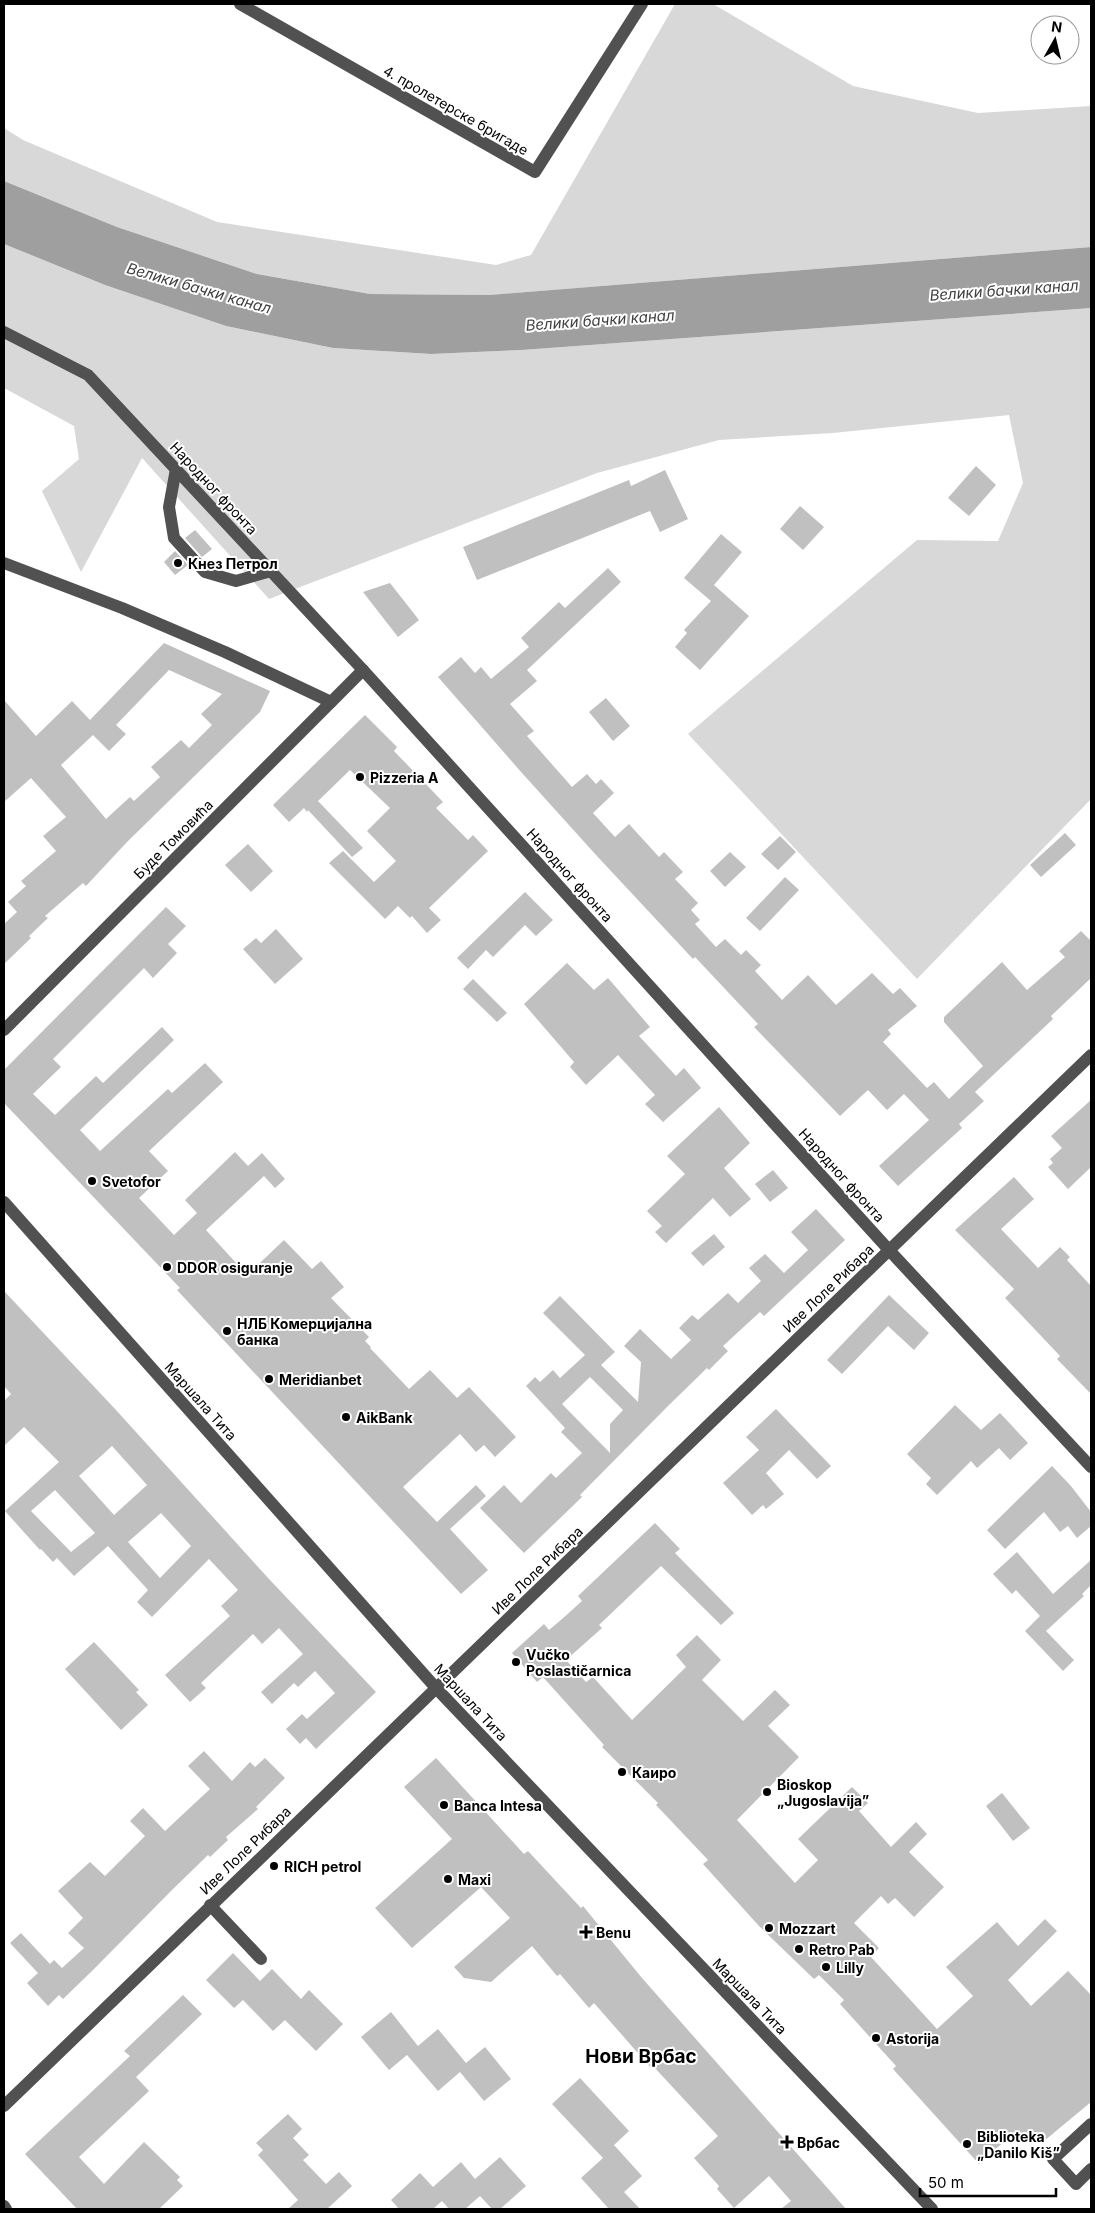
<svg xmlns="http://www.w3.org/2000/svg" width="1095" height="2213" font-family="Inter,sans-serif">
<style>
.green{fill:#d8d8d8}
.water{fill:#9f9f9f}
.building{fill:#c0c0c0;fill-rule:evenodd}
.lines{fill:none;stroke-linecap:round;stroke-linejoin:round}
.minor{stroke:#515151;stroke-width:12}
.poi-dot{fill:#000;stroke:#fff;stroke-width:2}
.labels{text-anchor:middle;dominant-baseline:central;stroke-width:4;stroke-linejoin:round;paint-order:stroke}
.street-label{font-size:14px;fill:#000;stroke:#fff}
.poi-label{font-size:14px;font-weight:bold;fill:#000;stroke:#fff;text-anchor:start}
.water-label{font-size:15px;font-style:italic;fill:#404040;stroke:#fff}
.district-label{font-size:19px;font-weight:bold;fill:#000;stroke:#fff}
</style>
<rect width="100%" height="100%" fill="#fff"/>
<g class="green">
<path d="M675,4H713L853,86L978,113L1091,106V247L489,295L370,294L257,274L117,227L4,181V128L23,140L217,222L496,265L531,255Z"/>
<path d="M4,244L105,285L226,326L333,348L431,354L522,350L1091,308V799L917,979L688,734L917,540L998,541L1023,483L1009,415L833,433L719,440L597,473L269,599L142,458L81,572L42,491L79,459L74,426L4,388Z"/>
</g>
<path class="water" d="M4,181L117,227L257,274L370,294L489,295L1091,247V308L522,350L431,354L333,348L226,326L105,285L4,244Z"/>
<g class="building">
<path d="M976,466L996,485L969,516L948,498Z"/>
<path d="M665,470L688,519L660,532L650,511L477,580L463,547L629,480L631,486Z"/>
<path d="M800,506L824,527L803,550L780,529Z"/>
<path d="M195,530L212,549L202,557L185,538Z"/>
<path d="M721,534L742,552L714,585L749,616L700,670L675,647L687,633L684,630L711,601L684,578Z"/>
<path d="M175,551L188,565L175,575L164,562Z"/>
<path d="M608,568L621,582L527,670L537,681L510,704L534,731L527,736L572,787L587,774L596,784L601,779L614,793L593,813L615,837L629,824L659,857L664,852L683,872L675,879L698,903L691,910L700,920L695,924L716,947L725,939L741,955L746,950L761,965L755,971L782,1000L808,975L836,1005L872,973L893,994L900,988L917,1006L888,1030L891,1034L883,1042L927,1088L934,1082L949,1099L983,1066L944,1022V1017L1002,962L1027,990L1065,957L1059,951L1081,931L1091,941V978L1051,1016L1053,1019L975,1092L984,1101L959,1124L962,1128L898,1186L879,1166L929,1120L904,1094L887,1110L868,1090L840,1116L754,1027L758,1024L695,957L693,959L596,855L522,773L438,677L461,657L475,673L481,667L491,679L529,647L521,638L559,602L565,608Z"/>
<path d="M390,583L419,620L398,637L363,592Z"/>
<path d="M164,643L270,691L260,712L127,842L86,886L83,883L45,916L48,918L29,936L31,938L4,964V924L17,912L8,902L26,886L21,881L56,851L43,836L66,817L31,778L4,802V700L36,736L72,701L90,720ZM169,670L222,694L201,714L212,725L189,748L181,740L151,767L160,777L134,801L130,797L106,819L61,765L93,735L109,751L126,734L116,725Z"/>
<path d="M606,698L630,726L613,741L589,712Z"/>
<path d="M365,715L397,747L394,751L443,802L436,808L468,840L473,835L488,851L429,908L441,920L427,933L412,916L410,918L398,906L385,919L329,863L343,851L374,882L396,861L367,831L390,808L350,770L318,801L363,848L352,857L308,810L307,812L304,808L289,822L273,805Z"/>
<path d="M1065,833L1076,845L1041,877L1030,865Z"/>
<path d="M780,836L796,852L778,870L761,854Z"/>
<path d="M248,844L273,871L251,892L225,865Z"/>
<path d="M730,852L746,867L725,887L710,871Z"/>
<path d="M785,877L799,890L760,931L746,918Z"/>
<path d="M525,892L553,920L536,936L525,925L493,957L486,950L468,969L457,958Z"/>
<path d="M166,907L186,926L168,944L177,953L153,978L144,968L53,1059L61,1067L33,1094L55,1115L96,1076L103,1083L162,1027L174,1040L80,1130L100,1151L168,1089L172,1093L205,1063L223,1082L149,1151L168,1171L139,1198L174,1235L197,1213L185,1200L235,1152L248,1166L262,1153L285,1179L275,1188L264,1176L206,1230L247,1275L284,1240L312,1269L321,1261L344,1287L331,1298L369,1337L365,1341L371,1347L370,1348L409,1389L430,1370L457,1398L469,1387L516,1437L495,1457L484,1445L476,1452L460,1434L403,1487L437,1522L476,1485L486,1496L450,1529L488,1570L461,1594L202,1317L177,1290L180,1288L4,1103V1070Z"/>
<path d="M276,929L303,959L275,984L243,949L256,938L261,943Z"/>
<path d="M567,963L594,990L608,978L650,1027L639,1036L676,1076L684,1068L701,1088L663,1122L645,1104L655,1095L618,1055L586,1085L570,1067L574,1062L524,1004Z"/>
<path d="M473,979L507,1013L497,1022L463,989Z"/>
<path d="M1091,1100V1167L1068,1189L1048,1167L1053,1163L1050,1159L1062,1148L1051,1136Z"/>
<path d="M719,1107L750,1143L724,1168L751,1199L730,1217L713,1198L666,1243L655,1232L662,1226L647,1211L685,1174L667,1156Z"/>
<path d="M773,1170L788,1188L770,1202L755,1184Z"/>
<path d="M1014,1177L1034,1199L1001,1229L1038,1268L1060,1247L1070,1257L1067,1260L1091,1286V1394L1057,1359L1060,1356L1005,1298L1014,1289L955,1230Z"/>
<path d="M816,1209L845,1240L764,1316L760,1312L723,1346L728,1351L709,1370L707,1368L668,1406L580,1495L582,1497L524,1553L480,1508L504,1485L521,1503L551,1473L556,1478L582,1453L561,1432L565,1428L526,1386L535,1377L540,1382L553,1370L560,1378L585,1355L543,1313L560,1296L615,1352L601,1365L638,1402L641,1362L624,1346L640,1329L671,1359L691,1340L679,1328L692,1315L698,1320L728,1293L738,1303L761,1281L749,1268L765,1254L784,1273L808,1250L791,1232ZM590,1377L623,1410L610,1424V1453L562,1404Z"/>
<path d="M714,1234L725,1247L703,1266L691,1253Z"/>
<path d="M4,1291L116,1410L269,1579L376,1692L316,1749L306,1738L300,1744L286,1729L302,1714L307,1719L335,1693L315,1671L298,1687L294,1683L272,1704L261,1692L303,1654L279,1628L262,1644L253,1634L201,1683L206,1688L190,1702L165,1675L230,1616L221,1606L238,1590L209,1559L152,1617L137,1602L148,1590L108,1546L74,1576L57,1558L53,1562L41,1549L40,1550L5,1511L59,1462L24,1427L4,1446V1401L11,1394L4,1386ZM112,1446L147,1485L114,1515L79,1476ZM55,1490L95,1533L71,1552L31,1511ZM161,1513L191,1546L160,1578L128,1542Z"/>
<path d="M889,1295L929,1333L914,1350L888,1326L842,1374L827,1360Z"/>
<path d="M955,1405L981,1430L1000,1413L1028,1443L1010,1460L999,1448L977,1468L971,1461L937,1495L926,1484L931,1478L907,1454Z"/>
<path d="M776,1409L831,1466L817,1479L789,1450L766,1473L784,1494L766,1509L763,1505L752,1515L723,1483L759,1450L746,1437Z"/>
<path d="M1052,1466L1071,1486L1091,1512V1526L1077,1538L1068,1526L1060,1532L1044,1512L1005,1549L987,1530Z"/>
<path d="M655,1523L680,1549L675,1553L734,1613L721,1625L661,1566L599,1625L602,1628L566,1660L586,1682L593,1677L632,1720L686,1667L676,1655L697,1635L721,1660L702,1680L743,1721L775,1690L790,1705L768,1726L799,1757L737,1820L795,1883L818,1860L798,1839L852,1787L868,1803L859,1811L891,1847L916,1822L927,1834L909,1852L944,1887L914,1917L895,1898L888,1904L881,1896L854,1923L879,1948L871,1957L937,2029L973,1996L946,1967L997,1922L1018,1946L1045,1919L1057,1931L1008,1980L1031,2006L1068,1971L1091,1995V2102L1044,2141L1039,2135L1031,2141L1007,2139L979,2164L893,2069L896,2066L840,2004L844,2000L819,1975L814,1979L759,1926L703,1864L708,1860L656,1805L658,1803L602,1747L604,1745L543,1677L537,1682L512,1653L544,1624L549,1630L562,1619L582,1601L578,1596Z"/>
<path d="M1017,1552L1053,1594L1091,1560V1585L1082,1594L1084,1596L1046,1631L1074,1660L1063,1671L1025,1631L1040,1616L1016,1590L1012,1594L993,1574Z"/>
<path d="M94,1642L139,1690L136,1692L148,1705L121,1730L65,1669Z"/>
<path d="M204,1751L232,1781L250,1762L255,1767L265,1758L285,1778L256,1807L258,1809L226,1837L228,1840L210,1857L208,1855L172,1890L92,1971L63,1999L59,1995L48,2006L27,1983L38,1973L10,1943L21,1933L50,1964L54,1960L62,1968L84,1948L68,1933L83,1918L58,1891L90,1862L105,1876L145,1836L130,1821L143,1808L165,1831L210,1789L188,1766Z"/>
<path d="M436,1758L524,1854L528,1851L581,1908L583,1906L642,1978L846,2209H781L791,2201L769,2176L734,2208L717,2189L719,2186L694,2158L718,2136L653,2066L651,2068L594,2003L589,2008L560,1974L557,1976L532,1946L491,1982L464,1978L454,1967L510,1918L481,1887L412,1948L375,1908L452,1839L404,1787Z"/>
<path d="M1002,1793L1030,1828L1013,1841L986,1806Z"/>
<path d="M233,1953L260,1981L272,1969L301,1999L309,1990L343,2024L316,2051L285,2020L273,2031L243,2000L234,2008L206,1980Z"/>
<path d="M183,1995L202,2014L136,2077L149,2091L79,2157L104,2184L144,2142L180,2177L177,2180L183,2186L159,2209H77L25,2154L130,2056L124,2051Z"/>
<path d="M391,2012L418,2046L438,2029L466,2063L485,2047L511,2079L484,2101L460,2072L438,2091L407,2055L389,2070L361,2037Z"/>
<path d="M580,2078L629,2131L614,2145L642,2176L624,2192L640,2209H609L581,2178L603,2158L552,2104Z"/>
<path d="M288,2114L302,2129L293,2138L309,2155L303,2160L326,2184L339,2172L352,2186L327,2209H288L298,2200L258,2155L263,2150L256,2143Z"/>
<path d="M500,2157L526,2186L500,2209H492L480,2196L465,2209H449L442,2201L433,2209H399L391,2200L420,2173L433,2187L461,2162L475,2179Z"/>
</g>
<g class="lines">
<g class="minor">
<path d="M240,4L535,172L642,4"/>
<path d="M4,332L88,375L363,670L889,1250L1091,1467"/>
<path d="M176,469L169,507L174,538L205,572L236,581L271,571"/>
<path d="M4,563L122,608L225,652L331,702"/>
<path d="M4,1030L363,670"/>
<path d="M4,1202L436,1688L932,2209"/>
<path d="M210,1905L261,1959"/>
<path d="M4,2106L1091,1055"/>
<path d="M1091,2124L1053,2159L1076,2184L1091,2169"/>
<path d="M4,2206L6,2209"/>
</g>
</g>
<g class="poi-dot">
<circle cx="178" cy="563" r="5"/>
<circle cx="360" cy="777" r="5"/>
<circle cx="92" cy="1181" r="5"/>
<circle cx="167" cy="1267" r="5"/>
<circle cx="227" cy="1331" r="5"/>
<circle cx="269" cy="1379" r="5"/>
<circle cx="346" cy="1417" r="5"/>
<circle cx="516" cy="1662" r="5"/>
<circle cx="622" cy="1772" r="5"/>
<circle cx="767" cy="1792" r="5"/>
<circle cx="444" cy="1805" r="5"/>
<circle cx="274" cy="1866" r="5"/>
<circle cx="448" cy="1879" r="5"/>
<circle cx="769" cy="1928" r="5"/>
<path d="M583.5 1924.5h5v5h5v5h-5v5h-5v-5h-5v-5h5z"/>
<circle cx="799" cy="1949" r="5"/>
<circle cx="826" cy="1967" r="5"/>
<circle cx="876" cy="2038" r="5"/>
<path d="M784.5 2134.5h5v5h5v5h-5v5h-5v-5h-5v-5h5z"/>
<circle cx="967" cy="2144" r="5"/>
</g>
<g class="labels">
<g class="street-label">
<text transform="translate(456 110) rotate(30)">4. пролетерске бригаде</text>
<text transform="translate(214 488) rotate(47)">Народног фронта</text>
<text transform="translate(173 839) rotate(-45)">Буде Томовића</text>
<text transform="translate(570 875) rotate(48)">Народног фронта</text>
<text transform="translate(842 1175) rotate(48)">Народног фронта</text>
<text transform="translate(828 1288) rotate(-44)">Иве Лоле Рибара</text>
<text transform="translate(201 1401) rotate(48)">Маршала Тита</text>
<text transform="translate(537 1570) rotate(-44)">Иве Лоле Рибара</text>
<text transform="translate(471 1702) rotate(47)">Маршала Тита</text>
<text transform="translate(245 1850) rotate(-44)">Иве Лоле Рибара</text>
<text transform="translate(750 1996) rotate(46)">Маршала Тита</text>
</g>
<g class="poi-label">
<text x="188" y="563">Кнез Петрол</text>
<text x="370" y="777">Pizzeria A</text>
<text x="102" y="1181">Svetofor</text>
<text x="177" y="1267">DDOR osiguranje</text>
<text x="237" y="1323">НЛБ Комерцијална<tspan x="237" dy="16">банка</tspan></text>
<text x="279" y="1379">Meridianbet</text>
<text x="356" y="1417">AikBank</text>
<text x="526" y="1654">Vučko<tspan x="526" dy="16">Poslastičarnica</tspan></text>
<text x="632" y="1772">Каиро</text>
<text x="777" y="1784">Bioskop<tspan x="777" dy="16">„Jugoslavija”</tspan></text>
<text x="454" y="1805">Banca Intesa</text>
<text x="284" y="1866">RICH petrol</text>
<text x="458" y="1879">Maxi</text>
<text x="779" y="1928">Mozzart</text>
<text x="596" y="1932">Benu</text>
<text x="809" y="1949">Retro Pab</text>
<text x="836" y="1967">Lilly</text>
<text x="886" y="2038">Astorija</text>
<text x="977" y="2136">Biblioteka<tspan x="977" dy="16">„Danilo Kiš”</tspan></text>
<text x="797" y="2142">Врбас</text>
</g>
<g class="water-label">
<text transform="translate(199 288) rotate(16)">Велики бачки канал</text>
<text transform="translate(1004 290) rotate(-4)">Велики бачки канал</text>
<text transform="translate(600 320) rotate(-4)">Велики бачки канал</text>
</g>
<g class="district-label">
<text x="641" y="2056">Нови Врбас</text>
</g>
</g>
<rect width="1095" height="2213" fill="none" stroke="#000000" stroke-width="10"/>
<g transform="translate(1055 40) rotate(8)"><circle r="24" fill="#ffffff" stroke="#999999"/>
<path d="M0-4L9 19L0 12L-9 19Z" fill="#000000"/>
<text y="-8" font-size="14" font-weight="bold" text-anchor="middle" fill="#000000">N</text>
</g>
<path d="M920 2188v8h136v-8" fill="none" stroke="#000000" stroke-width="2.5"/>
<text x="928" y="2188" font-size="15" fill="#000000" stroke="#ffffff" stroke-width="4" paint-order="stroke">50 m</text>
</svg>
